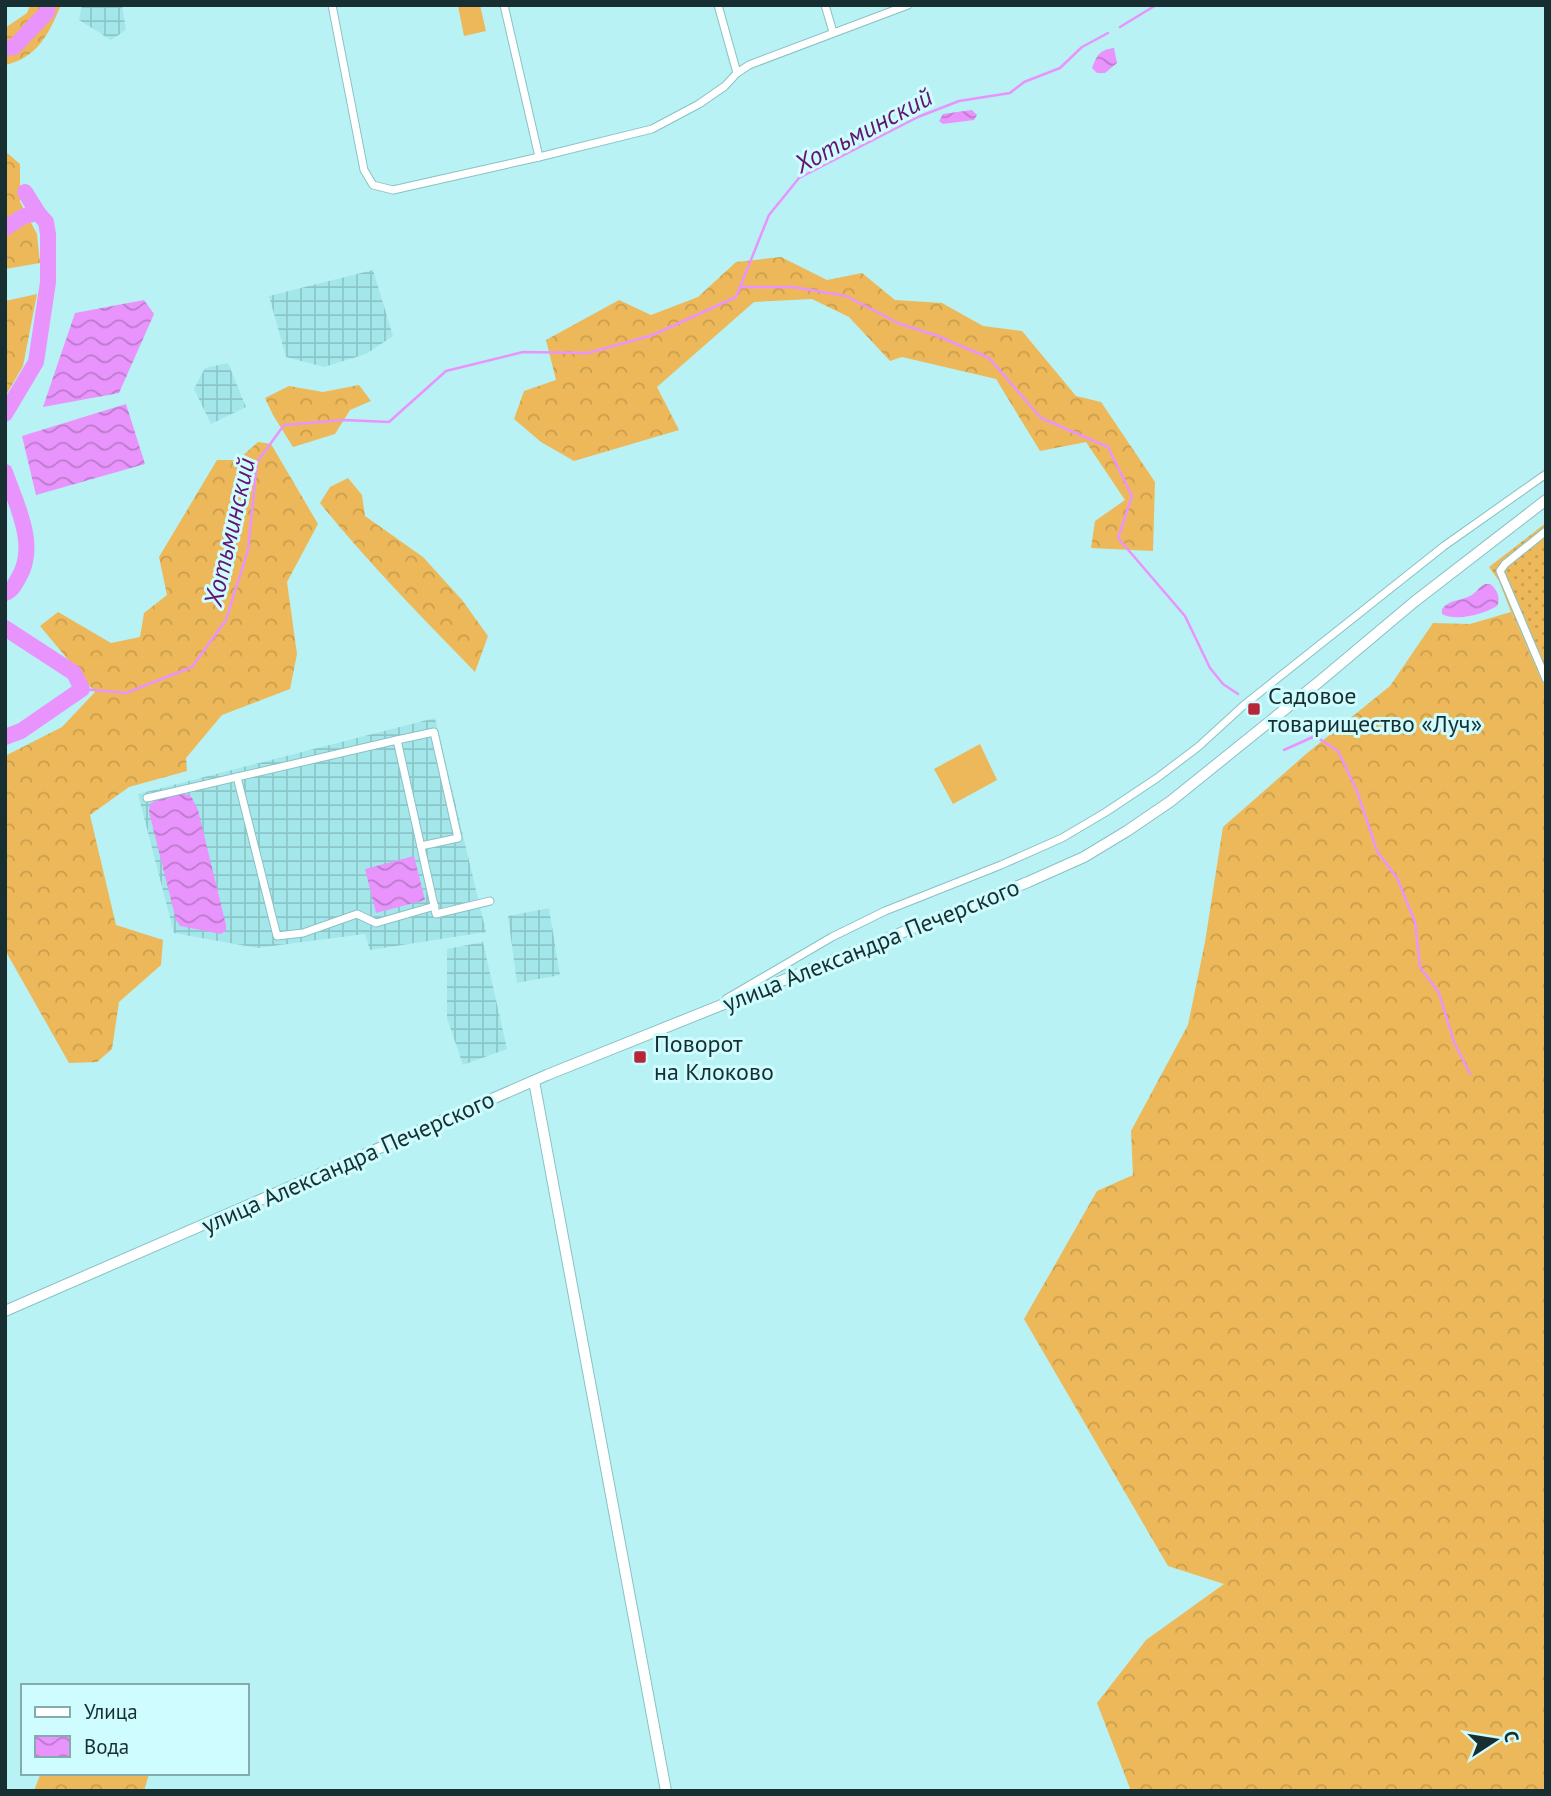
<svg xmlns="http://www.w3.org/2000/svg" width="1551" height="1796" font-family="'PT Sans',sans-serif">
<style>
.industrial{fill:url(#industrial-grid)}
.grass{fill:url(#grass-dots)}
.forest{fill:url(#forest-crowns)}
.park{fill:#ecb859}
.water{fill:url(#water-waves)}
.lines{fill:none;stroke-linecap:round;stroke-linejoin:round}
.stream{stroke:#e994fc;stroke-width:2.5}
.river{stroke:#e994fc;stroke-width:16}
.street-casing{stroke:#89c1c4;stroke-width:9}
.secondary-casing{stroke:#89c1c4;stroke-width:12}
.street{stroke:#fff;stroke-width:7}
.secondary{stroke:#fff;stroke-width:10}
.poi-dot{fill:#b72638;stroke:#cffdff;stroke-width:2.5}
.labels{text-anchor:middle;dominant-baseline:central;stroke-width:6;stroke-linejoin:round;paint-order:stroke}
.poi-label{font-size:24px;fill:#182f31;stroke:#cffdff;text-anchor:start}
.street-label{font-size:24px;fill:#182f31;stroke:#cffdff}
.water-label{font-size:26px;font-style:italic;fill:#621472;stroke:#cffdff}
</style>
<defs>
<pattern id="industrial-grid" width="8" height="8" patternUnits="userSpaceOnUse" patternTransform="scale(1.75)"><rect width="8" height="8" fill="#a4e7ea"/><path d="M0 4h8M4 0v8" fill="none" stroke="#8cc6c9"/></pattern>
<pattern id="grass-dots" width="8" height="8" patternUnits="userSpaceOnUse" patternTransform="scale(1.75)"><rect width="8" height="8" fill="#ecb859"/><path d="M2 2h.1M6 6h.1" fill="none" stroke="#ca9e4e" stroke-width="1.8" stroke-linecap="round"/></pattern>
<pattern id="forest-crowns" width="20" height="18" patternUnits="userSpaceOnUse" patternTransform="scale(1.75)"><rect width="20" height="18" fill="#ecb859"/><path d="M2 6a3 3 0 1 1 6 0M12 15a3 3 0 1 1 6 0" fill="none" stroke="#ca9e4e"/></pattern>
<pattern id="water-waves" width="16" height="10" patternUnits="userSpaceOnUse" patternTransform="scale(1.75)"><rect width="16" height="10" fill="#e994fc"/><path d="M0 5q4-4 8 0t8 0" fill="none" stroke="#bc79cd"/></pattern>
</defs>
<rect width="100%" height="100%" fill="#b8f2f5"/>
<g class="industrial">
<path d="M82,5H122L126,30L111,40L79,20Z"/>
<path d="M373,270L393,336L366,354L324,367L286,357L269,296Z"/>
<path d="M228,363L246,407L211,424L194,389L205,368Z"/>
<path d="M435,718L486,932L370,950L365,934L257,948L174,933L138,794Z"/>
<path d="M549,908L560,975L517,983L508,916Z"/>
<path d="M483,942L507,1049L463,1065L447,1018V949Z"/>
</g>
<path class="grass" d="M1546,523V690L1511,612L1499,581L1489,567Z"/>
<g class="forest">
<path d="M30,5H61C49,33 38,58 5,65V28L27,13Z"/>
<path d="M5,151L20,164V202L37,234L40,263L5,269Z"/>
<path d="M781,257L827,280L862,273L895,300L942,303L983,326L1022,331L1076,396L1101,402L1155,482L1153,551L1091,548L1095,521L1125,500L1086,442L1040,451L996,379L902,357L890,361L849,317L812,299L754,302L657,387L679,430L574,461L541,442L514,419L524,391L556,380L546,340L619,300L651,315L698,297L736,262Z"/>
<path d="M37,294L23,366L5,397V301Z"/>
<path d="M359,385L371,401L350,410L335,434L293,447L273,415L265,398L289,386L323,392Z"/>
<path d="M258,442L271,444L318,524L287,582L297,654L290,689L222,715L186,758L187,771L129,787L90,815L116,925L163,940L161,965L119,1002L112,1049L97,1062L69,1063L5,950V756L62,727L95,692L40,626L58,612L111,643L140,637L144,613L167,595L159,557L217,460H238Z"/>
<path d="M348,478L362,495L365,516L423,557L462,600L488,636L475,672C422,617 368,563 320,503L330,487Z"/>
<path d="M1511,612L1546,690V1791H1131L1097,1703L1146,1640L1224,1584L1168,1566L1024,1319L1097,1191L1133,1175L1131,1131L1188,1025L1205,942L1223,827L1306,754L1390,686L1433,623L1470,624Z"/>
<path d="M43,1773H148L149,1774L144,1791H34L40,1775Z"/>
</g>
<g class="park">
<path d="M480,5L486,31L464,36L458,6Z"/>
<path d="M980,744L997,780L953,804L934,769Z"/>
</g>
<g class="water">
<path d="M1114,48L1117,63L1105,73H1097L1092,68C1097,55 1099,50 1114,48Z"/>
<path d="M972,110L977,115L974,120L943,124L939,121L943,114Z"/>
<path d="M144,300L154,314L119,393L43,407L75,313Z"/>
<path d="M126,404L145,464L36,495L22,436Z"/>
<path d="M1485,584H1490C1497,589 1501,598 1497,606C1484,614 1456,622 1442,614V609C1450,599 1460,601 1470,596C1476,593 1479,587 1485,584Z"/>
<path d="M183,793L191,796L198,810L226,925V930L221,934L180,926L176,920L149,812L150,804L156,800Z"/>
<path d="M414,856L425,900L376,913L365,869Z"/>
</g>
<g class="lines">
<g class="stream">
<path d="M1120,27L1156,5"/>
<path d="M740,287H793L846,296L900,324L938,336L989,358L1041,418L1108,447L1132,496L1118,538L1185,616L1210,668L1223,684L1238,694"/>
<path d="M82,689L126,693L192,667L226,620L248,550L257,462L284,425L344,420L389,422L446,371L523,352L588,353L653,335L736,297L769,215L799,178L918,117L959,101L1010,93L1024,82L1060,68L1082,47L1108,33"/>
<path d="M1284,750L1315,736L1338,751L1357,791L1377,851L1397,878L1415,922L1420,967L1439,993L1454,1042L1470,1074"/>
</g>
<g class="river">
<path d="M5,48L14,47L47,12L48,5"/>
<path d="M25,192L38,213"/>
<path d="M5,228L24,216L38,213L46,222L48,234V282L36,362L5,414"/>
<path d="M5,472C16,504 38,545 19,577C15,584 13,590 5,593"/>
<path d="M5,628L74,673L82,689L21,731L5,737"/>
</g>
<defs>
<g id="street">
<path d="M332,5L364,170L373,185L393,190L539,157L652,129L699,104L725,86L737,73L749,65L908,5"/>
<path d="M504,5L539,157"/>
<path d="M718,5L737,73"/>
<path d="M825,5L833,32"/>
<path d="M1546,531L1505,564L1500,571L1546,679"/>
<path d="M397,740L434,732L458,838L421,846"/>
<path d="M237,777L277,936L303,933L357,914L376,923L435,906"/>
<path d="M147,798L397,740L436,914L490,901"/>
<path d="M726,999L832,937L885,911L1001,865L1062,838L1106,812L1157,778L1198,747L1244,705L1444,546L1546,474"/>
</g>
<g id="secondary">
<path d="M534,1081L666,1791"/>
<path d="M5,1311L547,1075L1028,882L1084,857L1127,831L1171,801L1320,681L1414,602L1546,500"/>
</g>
</defs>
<use href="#street" class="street-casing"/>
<use href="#secondary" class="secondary-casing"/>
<use href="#street" class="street"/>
<use href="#secondary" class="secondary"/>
</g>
<g class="poi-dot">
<rect x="1247" y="702" width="14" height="14" rx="3.5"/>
<rect x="633" y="1050" width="14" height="14" rx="3.5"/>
</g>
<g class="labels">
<g class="poi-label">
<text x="1268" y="695">Садовое<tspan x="1268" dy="28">товарищество «Луч»</tspan></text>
<text x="654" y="1043">Поворот<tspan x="654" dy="28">на Клоково</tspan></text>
</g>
<g class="street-label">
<text transform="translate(871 945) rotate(-22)">улица Александра Печерского</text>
<text transform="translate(348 1162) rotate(-24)">улица Александра Печерского</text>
</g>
<g class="water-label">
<text transform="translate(863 130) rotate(-28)">Хотьминский</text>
<text transform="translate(229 532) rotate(-77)">Хотьминский</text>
</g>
</g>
<rect width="1551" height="1796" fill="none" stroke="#182f31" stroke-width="14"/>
<rect x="21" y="1684" width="228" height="91" fill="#cffdff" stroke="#86abad" stroke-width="2"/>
<rect x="35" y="1707" width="35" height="10" fill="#ffffff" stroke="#86abad" stroke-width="2"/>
<text x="84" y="1719" font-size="21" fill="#182f31">Улица</text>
<rect x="35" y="1736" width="35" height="21" fill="url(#water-waves)" stroke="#86abad" stroke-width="2"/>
<text x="84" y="1754" font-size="21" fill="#182f31">Вода</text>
<g transform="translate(1495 1740) rotate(78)" stroke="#cffdff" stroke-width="5" paint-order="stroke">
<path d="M0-5L12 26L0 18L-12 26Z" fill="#182f31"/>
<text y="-10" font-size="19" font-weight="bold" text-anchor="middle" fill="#182f31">С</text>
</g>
</svg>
